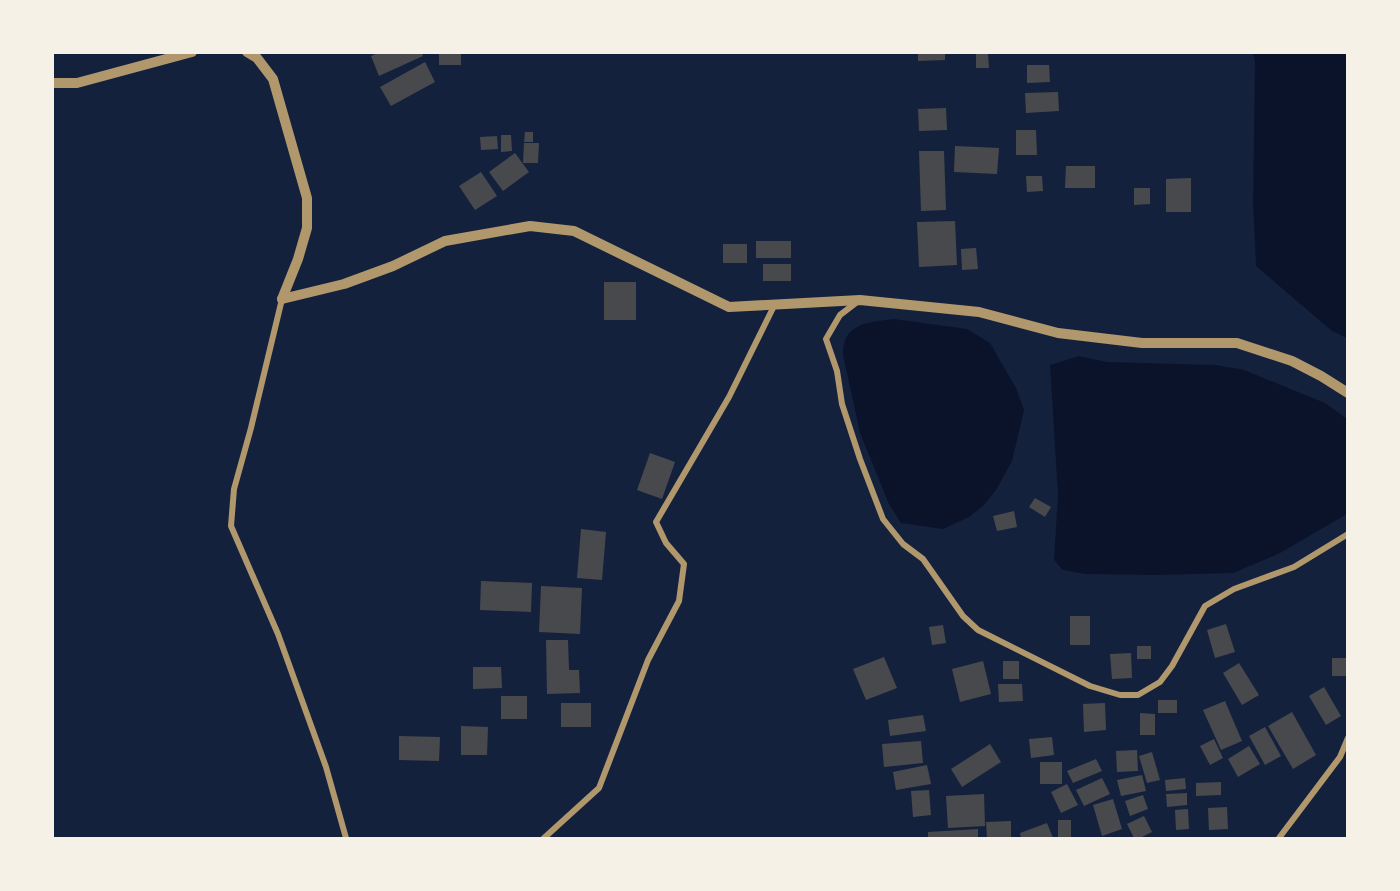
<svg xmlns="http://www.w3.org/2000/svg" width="1400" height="891" font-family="'Public Sans',sans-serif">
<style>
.water{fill:#0b132b}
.building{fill:#48494c}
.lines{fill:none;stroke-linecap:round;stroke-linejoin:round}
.minor{stroke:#b1986c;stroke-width:6}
.tertiary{stroke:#b1986c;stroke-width:10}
</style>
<rect width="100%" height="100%" fill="#14213d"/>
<g class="water">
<path d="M1253,53H1347V338L1332,331L1256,266L1253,204L1255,62Z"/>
<path d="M894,319L967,329L990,343L1016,388L1024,410L1012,461L996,490L984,505L969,517L943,529L901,523L889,504L860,433L843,355C842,323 869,322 894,319Z"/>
<path d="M1079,356L1107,362L1216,365L1244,370L1325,403L1347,419V514L1280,553L1233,573L1157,575L1085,574L1063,570L1054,560L1058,495L1050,365Z"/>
</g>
<g class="building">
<path d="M380,52H421L423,56L379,76L371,56Z"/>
<rect x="439" y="52" width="22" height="13"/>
<path d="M918,52H945V60L918,61Z"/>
<path d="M976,53H988L989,68H976Z"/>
<path d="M425,62L435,82L391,106L380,87Z"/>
<path d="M1027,65H1049L1050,82L1027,83Z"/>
<path d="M1058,92L1059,111L1026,113L1025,93Z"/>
<path d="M946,108L947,130L919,131L918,109Z"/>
<path d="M1016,130H1036L1037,155H1016Z"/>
<path d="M525,132H533V142H524Z"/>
<path d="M501,135H511L512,151L501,152Z"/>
<path d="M497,136L498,149L481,150L480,137Z"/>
<path d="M524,143H539L538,163H523Z"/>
<path d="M955,146L999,148L997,174L954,172Z"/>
<path d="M919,151H944L946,210L921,211Z"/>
<path d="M515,153L529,172L503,191L489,172Z"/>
<path d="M1066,166H1095V188H1065Z"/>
<path d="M481,172L497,196L475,210L459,186Z"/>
<path d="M1026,176H1042L1043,191L1027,192Z"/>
<path d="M1191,178V212H1166V179Z"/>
<path d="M1134,188H1150V204L1134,205Z"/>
<path d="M955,221L957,265L919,267L917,222Z"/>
<rect x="756" y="241" width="35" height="17"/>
<rect x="723" y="244" width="24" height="19"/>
<path d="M976,248L978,269L962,270L961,249Z"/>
<rect x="763" y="264" width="28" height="17"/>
<rect x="604" y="282" width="32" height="38"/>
<path d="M650,453L675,462L662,499L637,490Z"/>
<path d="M1035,498L1051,507L1045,517L1029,507Z"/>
<path d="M1014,511L1017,527L997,531L993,516Z"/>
<path d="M581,529L606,532L602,580L577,578Z"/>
<path d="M481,581L532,583L531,612L480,610Z"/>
<path d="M541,586L582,588L580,634L539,632Z"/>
<rect x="1070" y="616" width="20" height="29"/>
<path d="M1226,624L1235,652L1215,658L1207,630Z"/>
<path d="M943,625L946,643L932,645L929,627Z"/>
<path d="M546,640H568L569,670H579L580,693L547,694Z"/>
<rect x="1137" y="646" width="14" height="13"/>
<path d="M1131,653L1132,678L1112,679L1110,654Z"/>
<path d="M884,657L897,688L866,700L853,669Z"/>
<rect x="1332" y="658" width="16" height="18"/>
<path d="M983,661L991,694L960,702L952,669Z"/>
<rect x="1003" y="661" width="16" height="18"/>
<path d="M1239,663L1259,695L1242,705L1223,673Z"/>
<path d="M473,667H501L502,688L473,689Z"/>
<path d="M998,684H1022L1023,701L999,702Z"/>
<path d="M1324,687L1341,716L1326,725L1309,696Z"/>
<rect x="501" y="696" width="26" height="23"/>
<rect x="1158" y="700" width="19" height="13"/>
<path d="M1225,701L1242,741L1221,750L1203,710Z"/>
<rect x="561" y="703" width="30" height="24"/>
<path d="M1105,703L1106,730L1084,732L1083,704Z"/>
<path d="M1292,712L1316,755L1293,769L1268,726Z"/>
<path d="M1140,713L1155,714V735H1140Z"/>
<path d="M923,715L926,731L890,736L888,720Z"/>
<path d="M461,726L488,727L487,755H461Z"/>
<path d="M1265,727L1281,756L1265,765L1249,736Z"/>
<path d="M399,736L440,737L439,761L399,760Z"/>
<path d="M1052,737L1054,755L1031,758L1029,739Z"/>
<path d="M1214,739L1223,758L1210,765L1200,746Z"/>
<path d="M921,741L923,763L884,767L882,744Z"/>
<path d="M990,744L1001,762L962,787L951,769Z"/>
<path d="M1249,746L1260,764L1238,777L1228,759Z"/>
<path d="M1137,750L1138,771L1117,772L1116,751Z"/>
<path d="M1152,752L1160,780L1147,783L1139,756Z"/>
<path d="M1096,759L1102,771L1073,783L1067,771Z"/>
<rect x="1040" y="762" width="22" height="22"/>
<path d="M927,765L931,784L896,790L893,772Z"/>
<path d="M1142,775L1146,791L1121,796L1117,780Z"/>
<path d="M1102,778L1110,794L1084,806L1076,790Z"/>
<path d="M1185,778L1186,789L1166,791L1165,780Z"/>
<path d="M1221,782V795L1196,796V783Z"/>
<path d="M1067,784L1078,805L1061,813L1051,792Z"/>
<path d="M929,790L931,815L913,817L911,791Z"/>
<path d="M1187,793V805L1167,807L1166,794Z"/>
<path d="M984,794L985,826L948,828L946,796Z"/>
<path d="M1143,795L1148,809L1130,816L1125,801Z"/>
<path d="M1113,799L1122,829L1102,836L1093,805Z"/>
<path d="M1227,807L1228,829L1209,830L1208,808Z"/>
<path d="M1188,809L1189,829L1176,830L1175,810Z"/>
<path d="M1144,816L1152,832L1140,838H1134L1127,824Z"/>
<rect x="1058" y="820" width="13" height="18"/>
<path d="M1011,821V838H987L986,822Z"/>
<path d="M1047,823L1053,838H1021L1020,833Z"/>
<path d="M978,829V838H928V832Z"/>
</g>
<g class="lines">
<g class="minor">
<path d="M282,299L251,428L234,489L231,526L278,634L326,767L346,838"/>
<path d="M857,302L840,315L826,339L837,371L842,404L860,459L883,519L903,544L923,559L963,616L978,630L1090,686L1120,695H1138L1160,682L1172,666L1205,606L1234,589L1294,567L1348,534"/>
<path d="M544,838L599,788L648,660L679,601L684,564L666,543L656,522L729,397L774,306"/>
<path d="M1279,838L1340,757L1348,738"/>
</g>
<g class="tertiary">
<path d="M247,52L257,58L273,79L307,198V228L298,259L282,299"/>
<path d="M52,83H77L192,52"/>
<path d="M282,299L344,284L393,266L445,241L530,226L574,231L729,307L860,300L979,312L1058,333L1142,343H1237L1292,361L1321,376L1348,393"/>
</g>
</g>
<rect width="1400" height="891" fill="none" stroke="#f6f1e7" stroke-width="108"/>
</svg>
